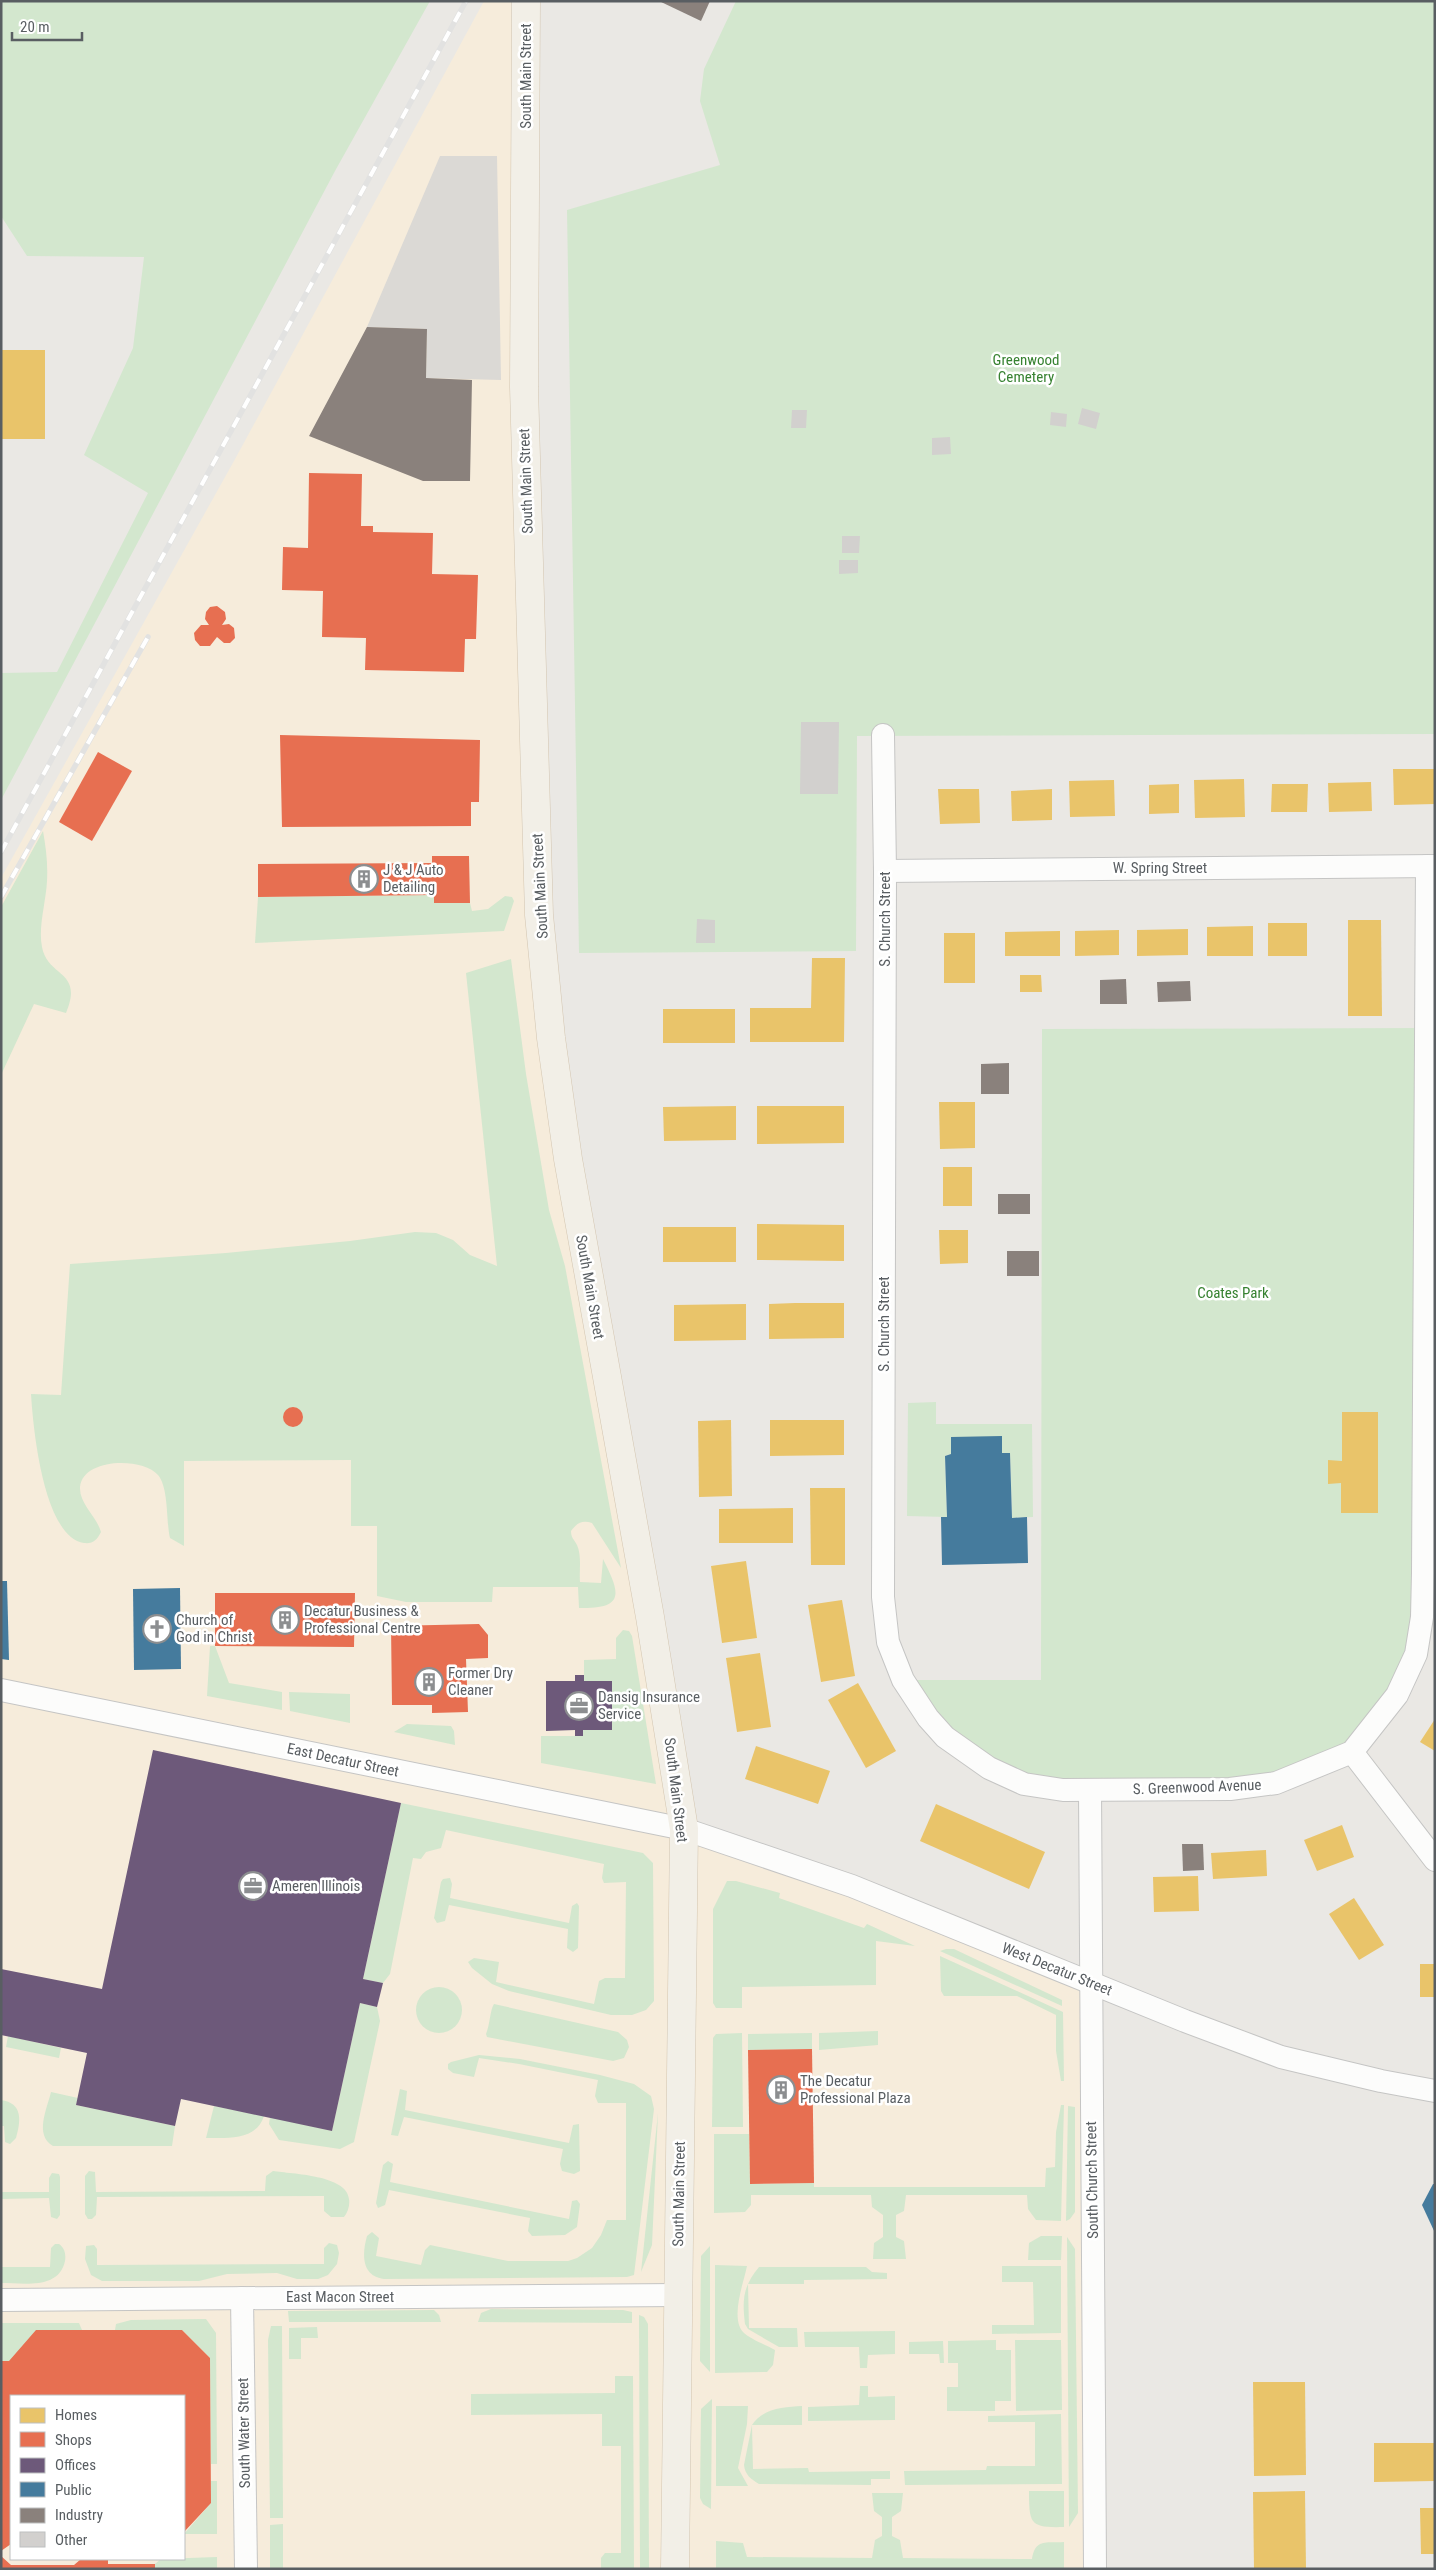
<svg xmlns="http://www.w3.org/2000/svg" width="1436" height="2570" font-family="'Roboto Condensed',sans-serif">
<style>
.commercial{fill:#f6ecdb;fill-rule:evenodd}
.industrial{fill:#dbd9d5}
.green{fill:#d3e7ce}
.homes{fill:#e9c46a}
.shops{fill:#e76f51}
.offices{fill:#6d597a}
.public{fill:#457b9d}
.industry{fill:#8a817c}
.building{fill:#d2d0ce}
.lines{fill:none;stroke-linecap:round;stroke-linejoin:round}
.minor-casing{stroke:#c5c5c4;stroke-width:24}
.major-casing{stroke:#d3c5b0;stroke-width:29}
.minor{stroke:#fcfcfb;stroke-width:22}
.major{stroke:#f2efe7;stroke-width:28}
.rail-casing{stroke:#e2e2e1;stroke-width:5.5}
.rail{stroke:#fff;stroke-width:4;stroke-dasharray:11;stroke-linecap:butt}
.labels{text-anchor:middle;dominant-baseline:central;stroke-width:5;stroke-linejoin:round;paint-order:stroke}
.street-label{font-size:15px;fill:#595e62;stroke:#fff}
.park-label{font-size:15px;fill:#378231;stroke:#fff}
.poi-label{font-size:15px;fill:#595e62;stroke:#fff;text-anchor:start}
</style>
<rect width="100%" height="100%" fill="#eae8e4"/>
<path class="commercial" d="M484,1H511L523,730L536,978L675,1836L833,1887L1083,1988L1084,2569H1V878L234,461ZM11,2396H184V2559H11Z"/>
<path class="industrial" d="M440,156H497L501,380L426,378L427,329L367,327Z"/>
<g class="green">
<path d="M1,1H430L335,171L1,800V673L57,672L148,493L84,455L133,348L144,257L27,256L1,216Z"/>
<path d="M736,1H1435V734L857,736L856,951L579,953L567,210L720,165L700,101L704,69Z"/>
<path d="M43,831C46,848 48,864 47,881C46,902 38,927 42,947C48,978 84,970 66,1013L34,1004L1,1075V907Z"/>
<path d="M434,895V903H470L472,911L488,909L505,896L512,897L514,901L504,931L255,943L258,897Z"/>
<path d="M511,959L526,1074L549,1210L565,1266L621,1568L592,1523C582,1520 577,1523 571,1531C571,1538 574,1539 577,1545C582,1556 579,1571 580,1582L601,1583L603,1559C620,1593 626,1609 579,1608L578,1587H493L492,1602H406L377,1596V1526H351V1460L184,1461V1546L170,1538C166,1522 169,1488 158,1475C142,1457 83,1458 80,1487C79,1504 97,1517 101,1532C97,1540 93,1544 84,1543C43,1537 33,1426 31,1394L61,1395L70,1264L226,1253L350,1241L415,1232L436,1233L453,1240L470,1255L497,1266L466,973Z"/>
<path d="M1426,1028L1416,1654L1352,1752L1276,1783L1063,1790L989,1768L903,1680H1041L1042,1029Z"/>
<path d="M936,1402V1424H1032L1033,1517L1012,1518L1010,1453H1002V1437L945,1456L947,1517L907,1516L908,1403Z"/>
<path d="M623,1630L629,1631L632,1636L656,1784L541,1763V1736H583V1730H612V1681H584V1660L616,1659V1638Z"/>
<path d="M210,1646H215L229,1683L282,1692V1710L207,1696Z"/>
<path d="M289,1692L350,1694V1723L290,1711Z"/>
<path d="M407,1724L451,1726L454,1731L455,1745L394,1732Z"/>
<path d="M401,1803L643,1853L653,1863L654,2001L646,2010L632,2015H611L509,1991L492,1984L472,1968L468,1962L474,1958L499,1962L496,1982L594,2004L599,1981L605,1978H625L626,1882L604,1883L602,1878L604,1864L446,1830L441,1848L426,1852L421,1859L413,1858L390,1974L383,1983L363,1979Z"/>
<path d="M450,1878L452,1884L450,1898L569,1923L572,1906L577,1903L579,1906L578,1948L573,1952L567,1948L568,1929L449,1905L445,1921L437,1923L434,1918L441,1882L443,1879Z"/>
<path d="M727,1881H736L780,1893L779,1898L864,1928L867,1924L915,1946L876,1941V1985L742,1987V2008H716L713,2003V1909Z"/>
<path d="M946,1949H954L1062,2000V2006L940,1951Z"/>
<path d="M940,1956L1063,2012L1064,2081H1061L1056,2051V2015L1017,1996H944L941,1991Z"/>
<circle cx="439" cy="2010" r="23"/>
<path d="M360,2003L377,2007L380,2021L354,2142L340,2149L279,2140L269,2124L270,2117L332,2131Z"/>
<path d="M494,2004L618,2032L627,2040L629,2047L624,2058L613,2061L487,2037L486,2034C490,2024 490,2010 494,2004Z"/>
<path d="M878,2031V2045L819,2050V2033Z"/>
<path d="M742,2033L743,2127H712L713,2038L716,2034Z"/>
<path d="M812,2033V2049L748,2050V2034Z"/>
<path d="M8,2036L61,2048L59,2058L6,2047Z"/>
<path d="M479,2055L520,2059L600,2075L634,2084L651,2096L654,2109L634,2275L627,2277L384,2279C361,2276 362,2254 367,2236L372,2232L379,2238L376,2256L421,2265L425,2250L430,2245L508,2261H568L577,2258L592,2248L601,2235L607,2220H626V2103H598L595,2096L598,2080L519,2064L479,2058L474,2077L453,2073L448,2069V2064L451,2062Z"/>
<path d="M400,2089L407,2091L405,2110L569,2143L573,2125L579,2124L580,2171L574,2174L562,2171L560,2164L563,2149L404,2117L398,2136L391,2135Z"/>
<path d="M51,2092L78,2098L76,2105L175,2126L172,2146H53C34,2135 47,2109 51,2092Z"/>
<path d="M1,2100C23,2103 21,2121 16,2138L10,2144L5,2142L4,2126H1Z"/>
<path d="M1061,2105H1064L1061,2221L1036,2220L1028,2209L1027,2195H906L904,2211L896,2215V2237L904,2241L906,2259H873L874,2243L883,2237V2215L872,2207L871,2195H751V2205L745,2212L714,2213V2134H749L750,2184L814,2183V2187H1045L1046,2168L1055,2167L1056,2132Z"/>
<path d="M214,2106L264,2116C256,2141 227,2138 206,2138Z"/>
<path d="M1068,2106L1075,2107V2212L1070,2219L1066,2221Z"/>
<path d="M658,2113L652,2245L641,2272Z"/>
<path d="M388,2161L393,2164L390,2182L569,2219L572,2201L577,2200L580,2204L577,2227L565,2235L532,2236L528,2231L530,2218L389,2190L385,2205L378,2208L376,2203L383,2165Z"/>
<path d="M89,2171L95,2172L96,2192L265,2191L266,2176L273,2171C292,2174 347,2175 349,2199C350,2205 348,2212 344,2217H331L324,2211V2196L97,2197L96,2215L92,2219H88L85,2214V2176Z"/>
<path d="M52,2173L59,2174L60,2177V2215L57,2219L51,2217L49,2198L1,2199V2192H49V2178Z"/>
<path d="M1041,2236H1062L1061,2260H1028L1029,2243Z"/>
<path d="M1067,2237L1075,2249L1078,2513L1069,2527Z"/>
<path d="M329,2243L337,2245L339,2253L337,2264L328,2275L318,2279H297L277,2273L227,2274L199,2281H102L91,2275L85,2259L86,2246L94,2245L97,2249V2265L324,2264V2248Z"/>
<path d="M59,2244C65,2248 66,2255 65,2261C59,2290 23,2283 1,2283V2267H50L51,2248L55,2244Z"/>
<path d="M710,2246V2372L700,2361L701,2256Z"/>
<path d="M715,2265L747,2266C744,2282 730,2317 743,2332C750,2339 766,2345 775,2350L773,2365L767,2372L715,2373Z"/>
<path d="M1002,2266H1061V2333L992,2334V2325H1034L1033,2282H1002Z"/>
<path d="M759,2267H866L872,2272L887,2273V2279L804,2280V2284H748L749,2328H797L798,2347H779L748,2329L745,2324C742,2300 743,2286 759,2267Z"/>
<path d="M491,2309L623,2310L632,2312V2323L478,2322L481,2313Z"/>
<path d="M434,2310L439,2315L441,2322H289L288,2311Z"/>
<path d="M639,2315L644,2317L648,2324L649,2569H640Z"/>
<path d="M206,2319L216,2333L217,2464H211L210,2358L182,2330H115L116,2324L131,2320Z"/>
<path d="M1,2323H79L82,2330L9,2361H1Z"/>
<path d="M271,2326H282L283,2518H270L268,2340Z"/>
<path d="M317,2327L318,2338H301V2359H289V2328Z"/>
<path d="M895,2331V2354L868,2355L867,2368H860L859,2347H805L804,2332Z"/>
<path d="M996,2340V2350H1011V2401H995V2411H947V2387H958V2363H948V2341Z"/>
<path d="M1015,2340H1061L1062,2410L1016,2411Z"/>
<path d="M943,2341L944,2363H940L939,2354H909V2342Z"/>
<path d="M615,2376H633L634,2569H601V2558L605,2553H621V2446H602V2414L471,2415V2394L615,2393Z"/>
<path d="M860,2386H868V2397L895,2396V2420L808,2421V2407L859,2405Z"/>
<path d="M712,2399L711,2509L703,2504L700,2498L701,2409Z"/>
<path d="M716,2406H748L747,2424L738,2468L748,2486H716Z"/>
<path d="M802,2406V2425H752L753,2469L808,2468L809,2472L890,2471V2479H871V2485L759,2484C751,2479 745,2475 744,2465L752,2425C763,2408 784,2407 802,2406Z"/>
<path d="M1061,2414L1062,2484L905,2485L904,2471L986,2470L987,2466H1035V2422H988V2416Z"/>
<path d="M211,2481H217V2534H184L211,2503Z"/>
<path d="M1029,2491H1064V2527C1030,2528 1029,2524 1029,2491Z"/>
<path d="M872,2493H903L901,2511L892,2517V2536L900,2540L903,2558L1032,2559C1035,2538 1047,2543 1064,2542V2569H716V2541L743,2543L747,2557L872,2558L875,2540L882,2536V2517L874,2511Z"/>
<path d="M283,2524V2569H270V2525Z"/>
<path d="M217,2557V2569H155V2564L161,2559Z"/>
</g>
<g class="homes">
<rect x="1" y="350" width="44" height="89"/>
<path d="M1393,769H1435V804L1394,805Z"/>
<path d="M1244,779L1245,817L1195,818L1194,780Z"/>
<path d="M1114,780L1115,816L1070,817L1069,781Z"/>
<path d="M1371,782L1372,811L1329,812L1328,783Z"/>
<path d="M1179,784V813L1149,814V785Z"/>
<path d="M1272,784H1308L1307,812H1271Z"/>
<path d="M938,789H979L980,823L940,824Z"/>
<path d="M1052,789V820L1012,821L1011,791Z"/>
<path d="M1348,920H1381L1382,1016H1348Z"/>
<rect x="1268" y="923" width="39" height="33"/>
<path d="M1253,926V956H1207V927Z"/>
<path d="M1188,929V955L1137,956V930Z"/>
<path d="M1119,930V955L1075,956V931Z"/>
<path d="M1060,931V956H1005V932Z"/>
<rect x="944" y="933" width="31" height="50"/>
<path d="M812,958H845L844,1042H750V1008H811Z"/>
<path d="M1020,975H1041L1042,992H1020Z"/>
<rect x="663" y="1009" width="72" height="34"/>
<path d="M939,1102H975V1148L940,1149Z"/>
<path d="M736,1106V1140L664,1141L663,1107Z"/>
<path d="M757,1106H844V1143L757,1144Z"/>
<rect x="943" y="1167" width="29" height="39"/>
<path d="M757,1224L844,1225V1261L757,1260Z"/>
<rect x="663" y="1227" width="73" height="35"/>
<path d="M939,1230H968V1263L940,1264Z"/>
<path d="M795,1303H844V1338L769,1339V1304Z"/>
<path d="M746,1304V1340L674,1341V1305Z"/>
<path d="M1342,1412H1378V1513H1341V1483L1328,1484V1460L1342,1461Z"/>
<path d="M731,1420L732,1496L699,1497L698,1421Z"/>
<path d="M770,1420H844V1455L770,1456Z"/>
<path d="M810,1488H845V1565H811Z"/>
<path d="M793,1508V1543H719V1509Z"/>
<path d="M746,1561L757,1638L722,1643L711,1566Z"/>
<path d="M842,1600L855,1676L821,1682L808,1605Z"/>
<path d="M760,1653L771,1727L737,1732L726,1658Z"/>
<path d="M858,1683L896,1751L866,1768L828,1700Z"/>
<path d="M1435,1719V1751L1420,1742Z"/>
<path d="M756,1746L830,1771L818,1804L745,1779Z"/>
<path d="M936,1804L1045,1852L1029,1889L920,1841Z"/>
<path d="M1342,1825L1354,1857L1317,1871L1304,1840Z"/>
<path d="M1266,1850L1267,1876L1213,1879L1211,1853Z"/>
<path d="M1198,1876L1199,1911L1154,1912L1153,1877Z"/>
<path d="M1354,1898L1384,1945L1359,1960L1329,1914Z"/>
<rect x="1420" y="1964" width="15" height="33"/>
<path d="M1253,2382H1305L1306,2475L1254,2476Z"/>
<path d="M1374,2443H1435V2481L1374,2482Z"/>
<path d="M1305,2491L1306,2569H1254L1253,2492Z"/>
<path d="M1420,2508H1435V2554H1421Z"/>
</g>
<g class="shops">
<path d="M309,473L362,474L361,526H373V532L433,533L432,574L478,575L476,639H465L464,672L365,670L366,638L322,637L323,591L282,590L283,547L308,548Z"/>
<path d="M217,606L225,612L226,619L222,625L229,624L234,628L235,638L230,643H224L217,637L210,646H200L195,640L194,633L201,625H209L205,619L206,612L210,607Z"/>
<path d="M280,735L480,740L479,802H471V826L282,827Z"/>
<path d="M98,752L132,771L92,841L59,822Z"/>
<path d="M432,856H469L470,903H434V895L258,897V864L432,863Z"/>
<circle cx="293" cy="1417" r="10"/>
<path d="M215,1593H355L354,1647L215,1646Z"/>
<path d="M479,1624L488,1635V1658L466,1659L468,1712L432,1713V1705H392L391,1626Z"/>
<path d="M812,2049L814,2183L750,2184L748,2050Z"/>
<path d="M36,2330H182L210,2358L211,2503L184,2532V2396H11V2544L1,2551V2361H9Z"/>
<path d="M1,2556L11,2565H74L81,2559H108V2564H155V2569H1Z"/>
</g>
<g class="offices">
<path d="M575,1675H584V1681H612V1730H583V1736H575V1730L546,1731V1681H575Z"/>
<path d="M153,1750L401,1803L363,1979L383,1983L377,2007L360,2003L332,2131L181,2099L175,2126L76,2105L87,2053L1,2035V1969L102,1989Z"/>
</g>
<g class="public">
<path d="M1002,1436V1453H1010L1012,1518L1027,1517L1028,1563L942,1565L941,1517H947L945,1456L951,1454V1437Z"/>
<path d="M1,1581H7L9,1660L1,1659Z"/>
<path d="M180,1588L181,1669L134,1670L133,1589Z"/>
<path d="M1433,2184H1435V2233L1422,2205Z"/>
</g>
<g class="industry">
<path d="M659,1H710L701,21Z"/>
<path d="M367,327L427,329L426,378L472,380L470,481H423L309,436Z"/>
<path d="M1126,979L1127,1004H1100V980Z"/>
<path d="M1190,981L1191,1001L1158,1002L1157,982Z"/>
<path d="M1009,1063V1094H981V1064Z"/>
<rect x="998" y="1194" width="32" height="20"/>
<rect x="1007" y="1251" width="32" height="25"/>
<path d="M1182,1844H1203L1204,1870L1183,1871Z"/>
</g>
<g class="building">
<path d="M1021,355L1035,356L1034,373L1020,372Z"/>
<path d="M1082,408L1100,413L1096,429L1078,424Z"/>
<path d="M792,410H807L806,428H791Z"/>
<path d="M1051,412L1067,414L1066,427L1050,425Z"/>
<path d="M950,437L951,454L932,455V438Z"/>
<path d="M842,536H860L859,553H842Z"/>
<path d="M839,560H858V573L839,574Z"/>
<path d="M801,722H839L838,794H800Z"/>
<path d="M697,919L715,920V943H696Z"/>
</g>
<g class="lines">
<defs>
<g id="minor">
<path d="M883,735L885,871L883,1597L888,1642L903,1680L928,1718L945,1737L989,1768L1024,1784L1063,1790L1230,1789L1276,1783L1352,1752L1397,1695L1416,1654L1422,1617L1423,1573L1427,866"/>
<path d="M885,871L1435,866"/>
<path d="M1,1690L684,1829L852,1886L1185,2021L1281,2057L1381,2081L1435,2091"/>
<path d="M1352,1752L1435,1860"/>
<path d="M1090,1790L1095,2569"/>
<path d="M242,2298L246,2569"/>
<path d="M1,2300L678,2295"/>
</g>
<path id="major" d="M526,1L524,387L539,915L551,1038L568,1159L650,1617L684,1829L675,2569"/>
</defs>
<use href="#minor" class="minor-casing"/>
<use href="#major" class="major-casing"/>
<use href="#minor" class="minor"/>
<use href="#major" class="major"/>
<defs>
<g id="rail">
<path d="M1,852L466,1"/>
<path d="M1,897L148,637"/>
</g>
</defs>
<use href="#rail" class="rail-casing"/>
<use href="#rail" class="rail"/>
</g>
<defs>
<symbol id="building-ring" viewBox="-11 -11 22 22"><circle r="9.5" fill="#fff" stroke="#8c8e90" stroke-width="1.5"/><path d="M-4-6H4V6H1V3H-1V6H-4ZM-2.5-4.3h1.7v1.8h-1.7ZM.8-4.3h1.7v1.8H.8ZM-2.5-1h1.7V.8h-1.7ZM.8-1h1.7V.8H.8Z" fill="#8c8e90"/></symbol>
<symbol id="church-ring" viewBox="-11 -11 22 22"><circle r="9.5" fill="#fff" stroke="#8c8e90" stroke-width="1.5"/><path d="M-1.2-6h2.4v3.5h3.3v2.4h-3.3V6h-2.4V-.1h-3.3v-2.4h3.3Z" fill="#8c8e90"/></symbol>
<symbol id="office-ring" viewBox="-11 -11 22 22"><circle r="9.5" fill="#fff" stroke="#8c8e90" stroke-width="1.5"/><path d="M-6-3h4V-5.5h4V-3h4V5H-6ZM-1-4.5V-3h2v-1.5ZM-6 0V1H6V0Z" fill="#8c8e90"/></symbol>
</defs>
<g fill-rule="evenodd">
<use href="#building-ring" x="348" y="863" width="32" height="32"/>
<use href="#building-ring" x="269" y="1604" width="32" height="32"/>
<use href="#church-ring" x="141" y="1613" width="32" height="32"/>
<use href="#building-ring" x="413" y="1666" width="32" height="32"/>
<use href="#office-ring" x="563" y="1690" width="32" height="32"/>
<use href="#office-ring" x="237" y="1870" width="32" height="32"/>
<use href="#building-ring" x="765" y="2074" width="32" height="32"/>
</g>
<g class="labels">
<g class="street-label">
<text transform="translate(526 76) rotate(-90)">South Main Street</text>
<text transform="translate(526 481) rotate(-92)">South Main Street</text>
<text x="1160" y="868">W. Spring Street</text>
<text transform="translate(540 886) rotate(-93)">South Main Street</text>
<text transform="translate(885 919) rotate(-90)">S. Church Street</text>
<text transform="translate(590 1287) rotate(80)">South Main Street</text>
<text transform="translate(884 1324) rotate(-90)">S. Church Street</text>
<text transform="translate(343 1760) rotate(12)">East Decatur Street</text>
<text transform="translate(1197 1787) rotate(-2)">S. Greenwood Avenue</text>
<text transform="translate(676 1790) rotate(83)">South Main Street</text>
<text transform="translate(1057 1969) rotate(22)">West Decatur Street</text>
<text transform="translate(1092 2180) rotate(-91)">South Church Street</text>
<text transform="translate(679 2194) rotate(-89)">South Main Street</text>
<text x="340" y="2297">East Macon Street</text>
<text transform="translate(244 2433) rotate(-91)">South Water Street</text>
</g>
<g class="park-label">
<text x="1026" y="360">Greenwood<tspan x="1026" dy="17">Cemetery</tspan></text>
<text x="1233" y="1293">Coates Park</text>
</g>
<g class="poi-label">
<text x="383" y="870">J &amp; J Auto<tspan x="383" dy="17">Detailing</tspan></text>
<text x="304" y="1611">Decatur Business &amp;<tspan x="304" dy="17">Professional Centre</tspan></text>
<text x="176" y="1620">Church of<tspan x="176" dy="17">God in Christ</tspan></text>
<text x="448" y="1673">Former Dry<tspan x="448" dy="17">Cleaner</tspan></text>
<text x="598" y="1697">Dansig Insurance<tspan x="598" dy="17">Service</tspan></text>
<text x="272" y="1886">Ameren Illinois</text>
<text x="800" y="2081">The Decatur<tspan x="800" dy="17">Professional Plaza</tspan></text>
</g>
</g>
<rect width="1436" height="2570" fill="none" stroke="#595e62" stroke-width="5"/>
<rect x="10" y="2395" width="175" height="165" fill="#ffffff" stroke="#bdbfc0"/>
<rect x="20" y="2408" width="25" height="15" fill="#e9c46a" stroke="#bdbfc0"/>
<text x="55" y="2420" font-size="15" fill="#595e62">Homes</text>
<rect x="20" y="2432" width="25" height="15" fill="#e76f51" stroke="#bdbfc0"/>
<text x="55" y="2445" font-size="15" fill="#595e62">Shops</text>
<rect x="20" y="2458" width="25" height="15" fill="#6d597a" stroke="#bdbfc0"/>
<text x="55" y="2470" font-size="15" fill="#595e62">Offices</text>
<rect x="20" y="2482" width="25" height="15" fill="#457b9d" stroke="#bdbfc0"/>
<text x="55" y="2495" font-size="15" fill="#595e62">Public</text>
<rect x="20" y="2508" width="25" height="15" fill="#8a817c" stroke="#bdbfc0"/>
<text x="55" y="2520" font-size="15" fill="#595e62">Industry</text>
<rect x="20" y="2532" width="25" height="15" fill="#d2d0ce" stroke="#bdbfc0"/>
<text x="55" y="2545" font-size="15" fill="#595e62">Other</text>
<path d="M12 32v8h70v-8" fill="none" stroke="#595e62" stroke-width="2.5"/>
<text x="20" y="32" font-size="15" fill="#595e62" stroke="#ffffff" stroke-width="4" paint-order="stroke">20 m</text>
</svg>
